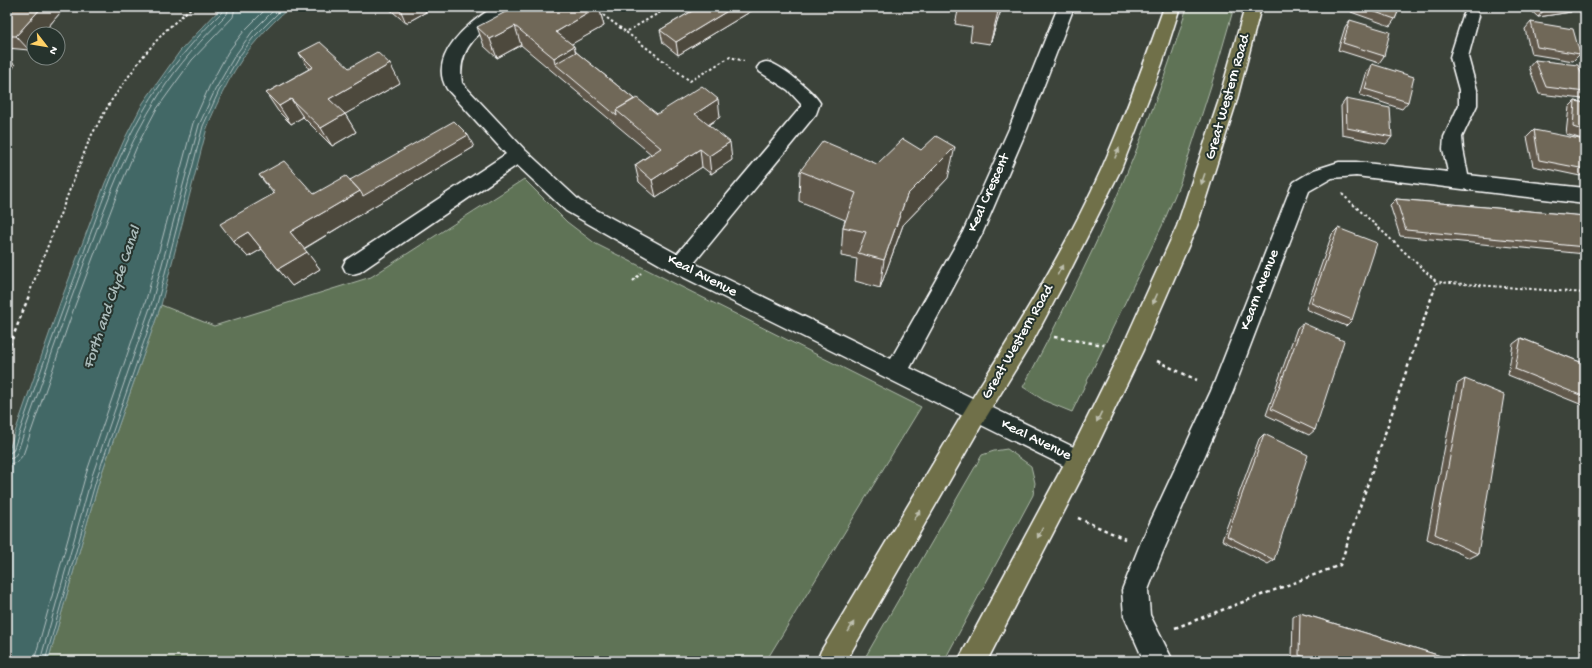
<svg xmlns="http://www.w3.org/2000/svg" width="1592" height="668" font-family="'Gochi Hand',sans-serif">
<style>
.green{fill:#5e7356;stroke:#aeb9aa}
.water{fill:#426766;stroke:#8ea4a3}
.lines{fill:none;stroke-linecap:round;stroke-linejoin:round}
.shore{stroke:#b3c2c2;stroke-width:1}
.minor-casing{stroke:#fff;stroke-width:3}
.major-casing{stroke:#fff;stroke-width:3}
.path-far1{stroke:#fff;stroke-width:2;stroke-dasharray:2.5 2.5;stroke-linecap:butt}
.path{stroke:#fff;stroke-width:2.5;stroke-dasharray:3.5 3.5;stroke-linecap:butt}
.minor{fill:#26332d;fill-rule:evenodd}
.major{fill:#6f704a;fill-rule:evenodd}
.wall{fill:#60594c;stroke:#fff}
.shaded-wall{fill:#4e483e;stroke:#fff}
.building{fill:#706758;stroke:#fff}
.oneway{fill:#bebfae}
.labels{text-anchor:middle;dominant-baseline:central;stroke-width:4;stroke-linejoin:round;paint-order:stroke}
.street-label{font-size:15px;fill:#fff;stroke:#26332d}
.water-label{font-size:16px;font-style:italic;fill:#aabbba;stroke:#26332d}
</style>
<rect width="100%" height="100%" fill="#3c433a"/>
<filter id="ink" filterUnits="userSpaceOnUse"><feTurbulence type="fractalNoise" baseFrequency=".025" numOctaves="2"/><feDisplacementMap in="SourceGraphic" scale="8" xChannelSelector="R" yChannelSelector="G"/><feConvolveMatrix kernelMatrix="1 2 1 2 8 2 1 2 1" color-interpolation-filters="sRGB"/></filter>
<g filter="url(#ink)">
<g class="green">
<path d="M1187,7H1234L1215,73L1180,183L1162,226L1072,412L1045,401L1023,387C1089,265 1147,140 1187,7Z"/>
<path d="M524,179L567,222L596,244L921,407L766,661H48L100,478L161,305L214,326L371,277Z"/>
<path d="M1007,449L1031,466L1035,483L1033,495L944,661H863L982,455L994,451Z"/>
</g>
<path class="water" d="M222,7H290C279,17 267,28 257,40C236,63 218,99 207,128L161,305L100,478L48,661H7V455L60,303L105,183L125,138L143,103L180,51Z"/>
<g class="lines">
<g class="shore">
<path d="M7,454L13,451C34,389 56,327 79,266C94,224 108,182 127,142C150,93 184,49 223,11L224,7"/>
<path d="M7,459L13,458L17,453C41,385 64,317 89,250C109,197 128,143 159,95C178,65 202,39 227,14L229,7"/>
<path d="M7,465L17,462L23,455L74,308L119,189L138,144L156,110L192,60L233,17L235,7"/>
<path d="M34,661L86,474L146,300L193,123L209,87L228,52L244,31L268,7"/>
<path d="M40,661L92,476L152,302L199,125L215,90L234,57L252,32L277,7"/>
<path d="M45,661L97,477L157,304L203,126L219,91L238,58L253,38L284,7"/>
</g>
<defs>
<g id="minor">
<path d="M494,7H514L512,11C483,29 456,45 462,83L525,150L580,201L677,254L801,107V104L788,90L760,72L757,68L760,64C762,63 764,62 766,62C778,62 814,92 820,103L816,114L694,263L891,359L963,232L1009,129L1058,7H1074L1027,129L982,234L910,368L1086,453L1090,461L1086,469L1078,472L1070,469L673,272L566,211L517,165L360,272L353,274L346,272L343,266L346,260L506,154L447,89C427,56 469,22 494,7Z"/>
<path d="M1471,10L1477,12L1479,16L1468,57L1477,90V105L1462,137L1463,149L1468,175L1585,188V204L1356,176L1332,178L1309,191L1233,391L1162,554L1148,590L1150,615L1173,661H1144L1124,616L1122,590L1141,542L1211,391L1291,187L1294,182L1314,170L1339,162H1356L1448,172L1443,149L1444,137L1459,105V90L1450,57L1463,16L1465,12Z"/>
</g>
<g id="major">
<path d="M1164,7H1180L1162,64L1121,169L1066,279L1034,339L985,419L846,661H817L821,651C870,569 919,487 968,405C1016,328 1065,251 1102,168C1125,116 1145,61 1164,7Z"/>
<path d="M1245,7H1261L1236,103L1197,226L1143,350L1086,469L987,661H958L1070,453L1122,348L1177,226L1218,103Z"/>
</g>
</defs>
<use href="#minor" class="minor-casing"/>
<use href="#major" class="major-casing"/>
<g class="path-far1">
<path d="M669,7L626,32L690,81L730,57L744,61"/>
<path d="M599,12L626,32"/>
<path d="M1342,194L1437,282"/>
<path d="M633,281L641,273"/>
<path d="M29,294L90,138L111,101L144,55L165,31L192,7"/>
<path d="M1433,294L1437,282L1585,293"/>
</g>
<g class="path">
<path d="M1054,337L1104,345"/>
<path d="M7,352L30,293"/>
<path d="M1157,361L1197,380"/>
<path d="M1078,518L1125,539"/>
<path d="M1175,628L1340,565L1433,293"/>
</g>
<use href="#minor" class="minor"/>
<use href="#major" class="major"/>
</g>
<g class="wall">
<path d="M7,7H65L42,34H34V43L29,50L7,48Z"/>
<path d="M387,7H424L426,12L406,23Z"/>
<path d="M599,7L604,26L571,44L576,52L634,99L657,114L720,117L708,125L732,160L711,174L702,167L656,197L639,182L635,165L651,154L521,45L497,58L484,46L477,27L563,9Z"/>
<path d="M699,7H758L678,55L663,43L660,30Z"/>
<path d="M959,7H1002L990,44L970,41L972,27L955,24Z"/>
<path d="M1354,7H1400L1395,19L1390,26L1351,12Z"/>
<path d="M1527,7H1575L1571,12L1538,17Z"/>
<path d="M1350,20L1384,56L1379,63L1338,50L1345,27Z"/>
<path d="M1531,22L1580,54L1573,61L1531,54L1525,29Z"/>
<path d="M299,53L349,68L400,83L345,114L356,132L332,146L303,117L291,124L278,111L266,93L309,69Z"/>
<path d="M1535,60L1585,81V97L1583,99L1539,94L1529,67Z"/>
<path d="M1372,64L1408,102L1402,109L1360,95L1367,71Z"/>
<path d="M1346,99L1392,137L1386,144L1342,135L1341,106Z"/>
<path d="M1575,101L1585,103V140L1566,134L1569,107Z"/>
<path d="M1534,130L1585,159V172L1580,176L1533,166L1527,137Z"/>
<path d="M474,147L371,208L304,249L320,269L292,286L262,249L248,257L233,241L273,193L259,175L314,194L350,180Z"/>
<path d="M877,164L948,178L903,225L880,288L855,281L857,259L841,256L843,227L845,220L799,201L800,171Z"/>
<path d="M1396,199L1585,216V254L1400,236L1390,205Z"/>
<path d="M1338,228L1352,320L1346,326L1306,309L1332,234Z"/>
<path d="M1303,323L1315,430L1309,435L1266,415L1297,328Z"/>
<path d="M1521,338L1585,364V406L1508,375L1513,344Z"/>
<path d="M1465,379L1478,554L1470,558L1427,539L1457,384Z"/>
<path d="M1264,434L1274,560L1268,564L1222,540L1259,439Z"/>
<path d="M1300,613L1454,660L1461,657L1475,661H1301L1292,658L1293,617Z"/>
</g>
<g class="shaded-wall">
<path d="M42,7H65L42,34H34V43L29,50L16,36Z"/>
<path d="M404,7H424L426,12L406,23L400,9Z"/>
<path d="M599,7L604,26L561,50L556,32Z"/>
<path d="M734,7H758L678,55L676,42Z"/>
<path d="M999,7H1002L990,44L998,12Z"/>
<path d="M1563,7H1575L1571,12L1538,17L1544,10Z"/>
<path d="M515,26L521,45L497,58L490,39Z"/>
<path d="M574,46L579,65L555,64L554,58Z"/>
<path d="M7,56L15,65L7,78Z"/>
<path d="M390,64L400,83L340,117L329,99Z"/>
<path d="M291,99L303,117L291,124L279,106Z"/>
<path d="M718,99L720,117L697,132L695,114Z"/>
<path d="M345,114L356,132L332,146L321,128Z"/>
<path d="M468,135L474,147L371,208L303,249L290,232L360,191Z"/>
<path d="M730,142L732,160L711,174L709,156Z"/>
<path d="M955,147L948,178L903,225L880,288L884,260L907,195Z"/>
<path d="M700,149L702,167L656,197L652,180Z"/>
<path d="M248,232L262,249L248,257L233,241Z"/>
<path d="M307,252L320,269L292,286L278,269Z"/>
</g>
<g class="building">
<path d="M7,7H42L16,36H7Z"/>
<path d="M397,7H404L400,9Z"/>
<path d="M515,7H560L563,9L567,7H599L556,32L574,46L554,58L515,26L490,39L477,27Z"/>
<path d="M699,7H734L676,42L660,30Z"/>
<path d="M977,7H999L998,12L976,9Z"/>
<path d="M1361,7H1400L1395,19Z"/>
<path d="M1541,7H1563L1544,10Z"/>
<path d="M1350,20L1390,32L1384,56L1343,43Z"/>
<path d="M1531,22L1573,29L1580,54L1537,47Z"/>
<path d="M320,42L349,68L377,52L390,64L329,99L345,114L321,128L291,99L279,106L266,93L313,67L299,53Z"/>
<path d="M576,52L634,99L616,110L617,116L555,64Z"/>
<path d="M1535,60L1578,65L1585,81V92L1546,87Z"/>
<path d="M1372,64L1414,77L1408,102L1365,89Z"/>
<path d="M702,86L718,99L695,114L730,142L709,156L700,149L652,180L635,165L661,148L616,110L637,98L657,114Z"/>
<path d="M1346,99L1390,108L1392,137L1347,128Z"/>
<path d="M1575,101L1585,103V131L1573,127Z"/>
<path d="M454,121L468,135L363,196L360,191L350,180Z"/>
<path d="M1534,130L1580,139L1585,159V169L1539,160Z"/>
<path d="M936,136L955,147L907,195L884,260L858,253L866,232L843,227L856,193L800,171L823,141L877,164L903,139L921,150Z"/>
<path d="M284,161L314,194L346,176L360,191L290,232L307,252L278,269L248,232L233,241L220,224L275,193L259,175Z"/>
<path d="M1396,199L1585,216V247L1406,230Z"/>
<path d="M1338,228L1377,243L1352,320L1311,303Z"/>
<path d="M1303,323L1344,341L1315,430L1271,409Z"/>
<path d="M1521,338L1585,364V397L1515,369Z"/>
<path d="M1465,379L1504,395L1478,554L1435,534Z"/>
<path d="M1264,434L1308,455L1274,560L1227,536Z"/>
<path d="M1300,613L1454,660V661H1317L1299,655Z"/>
<path d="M1461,657L1475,661H1462Z"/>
</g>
<defs><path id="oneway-solid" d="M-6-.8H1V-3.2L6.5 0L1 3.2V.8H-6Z"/></defs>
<g class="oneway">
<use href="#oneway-solid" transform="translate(1117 153) rotate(-68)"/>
<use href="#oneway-solid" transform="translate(1203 179) rotate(109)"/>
<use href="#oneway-solid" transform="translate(1060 270) rotate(-62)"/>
<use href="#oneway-solid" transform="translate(1155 299) rotate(114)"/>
<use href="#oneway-solid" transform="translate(1099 417) rotate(116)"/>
<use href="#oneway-solid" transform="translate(917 515) rotate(-60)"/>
<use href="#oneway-solid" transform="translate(1040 533) rotate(118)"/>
<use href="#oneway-solid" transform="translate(851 627) rotate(-60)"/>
</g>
</g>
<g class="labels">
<g class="street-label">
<text transform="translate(1228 97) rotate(-74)">Great Western Road</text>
<text transform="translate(989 193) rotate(-66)">Keal Crescent</text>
<text transform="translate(702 276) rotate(27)">Keal Avenue</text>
<text transform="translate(1260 290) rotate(-69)">Kearn Avenue</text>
<text transform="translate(1018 342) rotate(-60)">Great Western Road</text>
<text transform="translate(1036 440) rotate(26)">Keal Avenue</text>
</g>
<g class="water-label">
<text transform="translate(113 298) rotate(-71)">Forth and Clyde Canal</text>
</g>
</g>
<rect width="1592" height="668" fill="none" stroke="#26332d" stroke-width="24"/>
<rect x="12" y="12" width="1568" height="644" fill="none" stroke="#fff" stroke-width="1.5" filter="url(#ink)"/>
<g transform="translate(46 46) rotate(121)"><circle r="19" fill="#26332d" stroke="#7d8581"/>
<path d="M0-3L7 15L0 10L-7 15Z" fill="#ffd166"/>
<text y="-6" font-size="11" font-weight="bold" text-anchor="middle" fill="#ffffff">N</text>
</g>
</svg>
